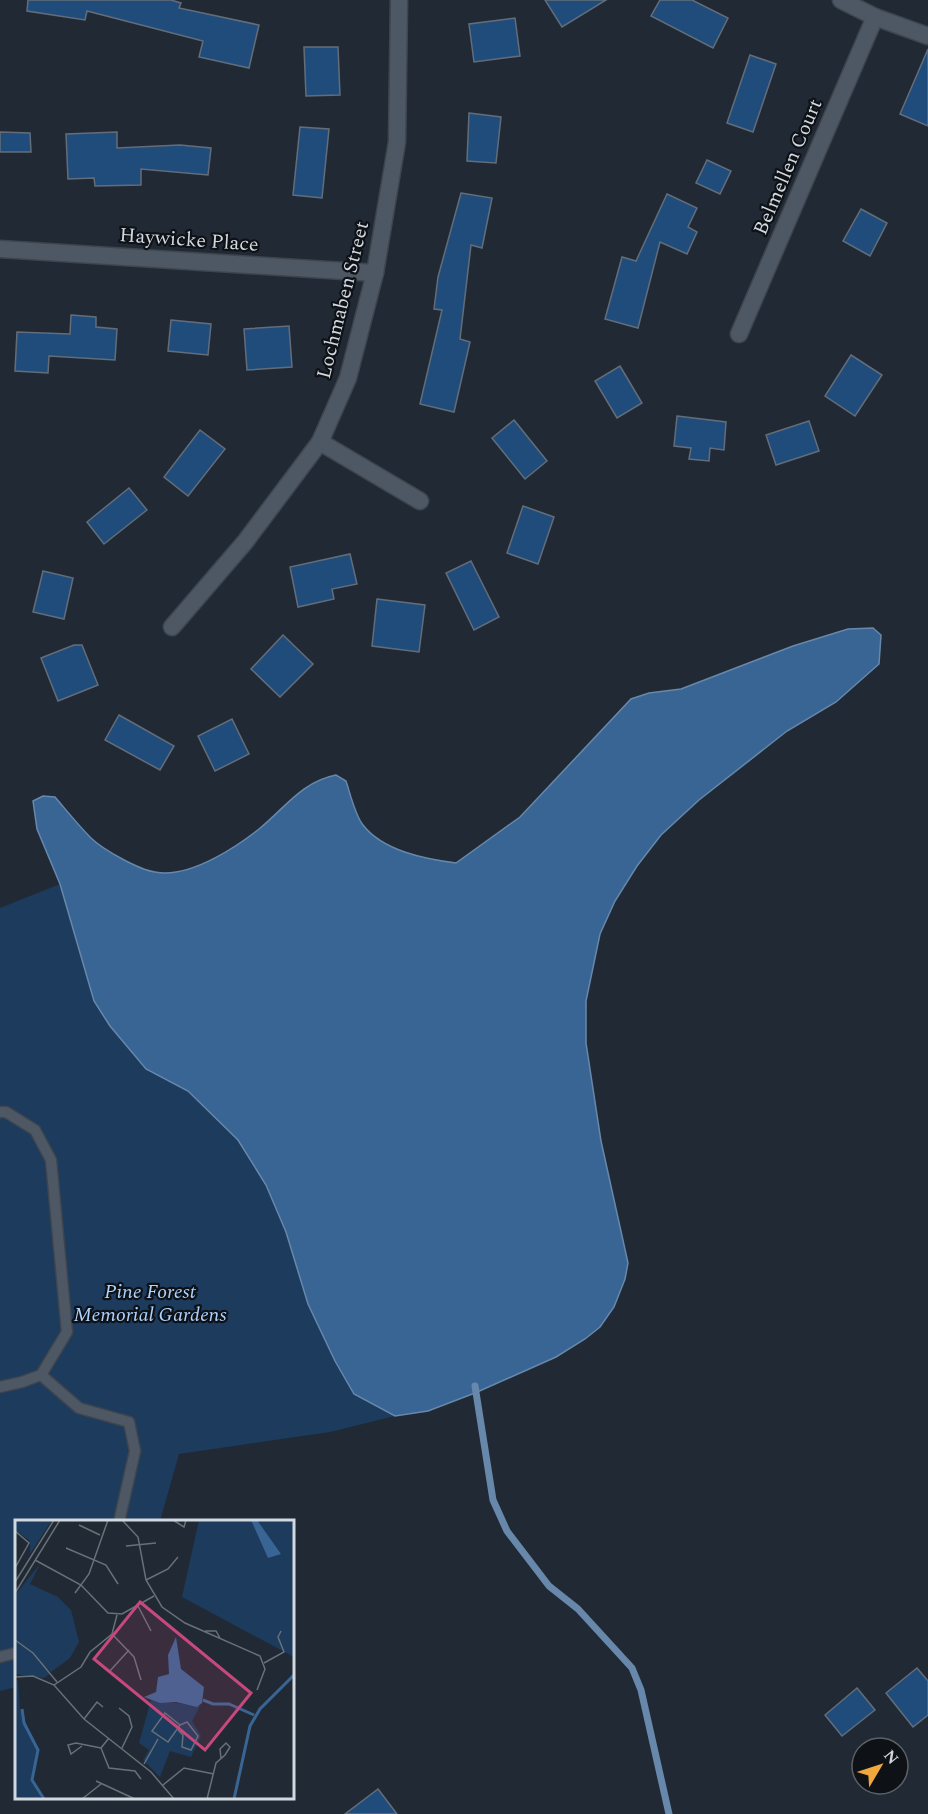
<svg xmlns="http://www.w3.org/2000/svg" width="928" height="1814" font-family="Spectral,serif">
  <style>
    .green { fill: #1c3b5d }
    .water { fill: #396595; stroke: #6788ab; stroke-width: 1.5 }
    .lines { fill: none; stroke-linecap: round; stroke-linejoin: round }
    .stream { stroke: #6788ab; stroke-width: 7 }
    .building { fill: #204c7b; stroke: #636d7a; stroke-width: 1.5 }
    .service-casing { stroke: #3e454f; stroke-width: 13 }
    .minor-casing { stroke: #3e454f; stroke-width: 19 }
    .service { stroke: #4e5864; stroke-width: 10 }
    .minor { stroke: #4e5864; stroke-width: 16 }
    .labels { text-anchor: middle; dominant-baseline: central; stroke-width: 4.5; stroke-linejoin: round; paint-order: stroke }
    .street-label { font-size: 20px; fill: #d2d8df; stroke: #0e1217 }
    .park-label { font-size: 20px; font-style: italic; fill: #add3ff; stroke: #0e1217 }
    .inset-river { fill: none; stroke: #396595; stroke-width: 3 }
    .inset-road { fill: none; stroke: #687078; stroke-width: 1.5 }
    .view { fill: #c6487c; fill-opacity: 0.15; stroke: #c6487c; stroke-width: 3 }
    .inset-edge { fill: none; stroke: #d2d8df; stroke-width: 3 }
  </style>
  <rect width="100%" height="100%" fill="#212a34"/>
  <polygon class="green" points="60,884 94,1001 110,1026 146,1069 188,1091 238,1140 266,1185 286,1232 308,1304 335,1361 354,1394 395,1416 330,1432 179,1454 160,1521 16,1522 16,1687 0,1691 0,908"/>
  <path class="water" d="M873,628l8,7 -2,29 -43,38 -49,29 -88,69 -38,35 -24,31 -22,35 -15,33 -14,67v42l15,98 27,122 -3,16 -11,28 -14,20 -15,12 -29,18 -81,36 -47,18 -33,5 -41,-22 -19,-33 -27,-57 -22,-72 -20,-47 -28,-45 -50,-49 -42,-22 -36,-43 -16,-25 -34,-117 -23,-55 -4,-28 10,-5 12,1c12,14 24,29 36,41 10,10 22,16 35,23 12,6 24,12 39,12 31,0 70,-25 94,-44 26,-21 42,-47 77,-54l10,6c4,12 9,34 17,44 20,26 62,34 93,38l64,-46 111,-118 18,-6 32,-4 112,-43 55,-17z"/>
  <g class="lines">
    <polyline class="stream" points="475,1386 493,1500 507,1531 549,1586 578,1609 632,1668 641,1690 669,1814"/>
  </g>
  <g class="building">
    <polygon points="28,0 171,0 181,3 179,8 259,25 249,68 199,57 203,41 87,11 85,20 27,11"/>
    <polygon points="545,0 606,0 562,27"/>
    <polygon points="660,0 692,0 728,18 713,48 651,16"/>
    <polygon points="515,18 520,56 474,62 469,24"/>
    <polygon points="304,47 338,47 340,95 306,96"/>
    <polygon points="928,49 928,126 900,114"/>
    <polygon points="750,55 776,64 753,132 727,123"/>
    <polygon points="469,113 501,117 496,163 467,161"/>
    <polygon points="300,127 329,129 322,198 293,195"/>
    <polygon points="0,132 30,133 31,152 0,152"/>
    <polygon points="117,132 117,148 180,145 211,148 208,175 141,169 141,185 95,186 94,178 68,179 66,134"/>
    <polygon points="707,160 731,171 720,194 696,183"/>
    <polygon points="461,193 492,198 482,248 471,245 460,339 470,342 454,412 420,404 442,310 434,309 438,277"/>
    <polygon points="667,194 697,208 688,227 697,232 687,254 660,242 638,328 605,319 622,257 636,261"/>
    <polygon points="861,209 887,223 870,256 843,241"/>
    <polygon points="71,315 96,317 96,327 117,329 115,360 49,356 48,373 15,371 17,332 70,334"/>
    <polygon points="171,320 211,324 208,355 168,351"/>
    <polygon points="289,326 292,367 247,370 244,329"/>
    <polygon points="851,355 882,375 855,416 825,396"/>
    <polygon points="620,366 642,403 617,418 595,381"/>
    <polygon points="677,416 726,422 724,450 710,448 709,461 689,459 691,448 674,446"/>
    <polygon points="514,420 547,461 525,479 492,438"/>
    <polygon points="809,421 819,451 776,465 766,435"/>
    <polygon points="200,430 225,449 188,496 164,477"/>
    <polygon points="129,488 147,510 104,544 87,522"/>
    <polygon points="523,506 554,517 538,564 507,553"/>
    <polygon points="350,554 357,584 332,589 334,599 298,607 290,567"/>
    <polygon points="471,561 499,617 474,630 446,573"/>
    <polygon points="43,571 73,578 64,619 33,612"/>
    <polygon points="377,599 425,605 419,652 372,646"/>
    <polygon points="283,635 313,664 280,697 251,669"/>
    <polygon points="74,645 82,645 98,685 58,701 41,658"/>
    <polygon points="119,715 174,746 160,770 105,740"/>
    <polygon points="232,719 249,754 215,771 198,736"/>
    <polygon points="917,1668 928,1681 928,1715 913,1727 886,1693"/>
    <polygon points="857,1688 875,1710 842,1736 825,1715"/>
    <polygon points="378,1789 397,1814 345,1814"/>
  </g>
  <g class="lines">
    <defs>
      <g id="service">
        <polyline points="0,1112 6,1112 35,1130 51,1160 67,1332 41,1375 22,1382 0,1387"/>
        <polyline points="41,1375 79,1408 129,1422 135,1451 119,1522"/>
        <polyline points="0,1657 16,1653"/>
      </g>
      <g id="minor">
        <polyline points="841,0 875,17 928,36"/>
        <polyline points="0,249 375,273"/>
        <polyline points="739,334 875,17"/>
        <polyline points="320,442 420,501"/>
        <polyline points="172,627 245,542 320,442 348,378 375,273 397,142 399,0"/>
      </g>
    </defs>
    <use href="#service" class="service-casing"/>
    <use href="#minor" class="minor-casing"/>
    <use href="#service" class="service"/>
    <use href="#minor" class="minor"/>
  </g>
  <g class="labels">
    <g class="street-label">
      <text transform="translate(788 167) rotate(-67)">Belmellen Court</text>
      <text transform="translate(189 240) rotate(4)">Haywicke Place</text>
      <text transform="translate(343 300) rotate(-76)">Lochmaben Street</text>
    </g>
    <g class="park-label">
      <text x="150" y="1292">Pine Forest<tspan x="150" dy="23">Memorial Gardens</tspan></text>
    </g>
  </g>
  <g transform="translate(15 1520)">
    <rect width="279" height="279" fill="#212a34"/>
    <path d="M0,0h37l-22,34v-13l-15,-11zM184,0h95v137l-112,-60zM25,44l-10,20 28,13 13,13 8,32 -9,16 -19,14 -36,-33v-44zM0,121l17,12 18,21 -6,4 -29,-4zM3,160l2,30 18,40 -6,28 10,17 -3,4h-24v-118zM136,180l49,6 -8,15 9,15 -10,21 -21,-6 -10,26 -17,-17 6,-10 -10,-7z" fill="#1c3b5d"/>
    <path d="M236,0h6l24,34 -13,4zM161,117l5,32 23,18 -2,16 -5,4 -21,-5 -16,1 -16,-6 12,-5 2,-15 11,-3 -1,-19z" fill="#396595"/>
    <path class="inset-river" d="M188,180l10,4h16l25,11M7,189l2,14 14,27 -6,30 12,19M219,279l16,-73 10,-17 34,-34"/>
    <path class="inset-road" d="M107,0l16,17 8,43 16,27 23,16 75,33 5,13 -8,21M158,0l11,7 2,-7M64,5l21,10M0,11l14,12 -14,25M111,26l30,-3M51,28l40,17 12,19M20,40l46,25 27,28 14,1 32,-18M131,60l22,-11 10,-12M0,62l39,-62M0,73l45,-73M60,73l14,-19 19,-54M123,86l13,25M190,111h11l4,7M97,114l22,23 7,23M0,120l18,13 24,29M249,143l20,-11 -6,-15 3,-6M94,152l20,-22M0,157l18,-1 21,9 30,34 67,53 23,27M39,165l27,-18 9,-15 22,-18 5,-19M104,188l10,8 3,11 -10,21M69,199l13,-17 6,5M163,210l5,5 -1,12 9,3 7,-14 -11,-14 -7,3 -12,17 -16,-11 13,-18 15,12M94,218l-8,10 8,20 26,3 6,8M67,226l-11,8 -3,-9 8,-2 25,5M129,244l14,-25M81,261l39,18M148,265l21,-17 30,6M67,279l19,-15M192,279l9,-36 9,-8 5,-8 -4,-4 -6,6 1,9"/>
    <path class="view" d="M125,82l111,91 -46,57 -111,-91z"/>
    <rect width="279" height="279" class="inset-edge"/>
  </g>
  <g transform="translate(880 1766) rotate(51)"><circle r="28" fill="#0e1217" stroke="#5c6167" stroke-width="1.5"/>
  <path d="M0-4.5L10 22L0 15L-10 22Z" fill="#efa73e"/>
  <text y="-9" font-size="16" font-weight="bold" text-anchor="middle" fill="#d2d8df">N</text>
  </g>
</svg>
